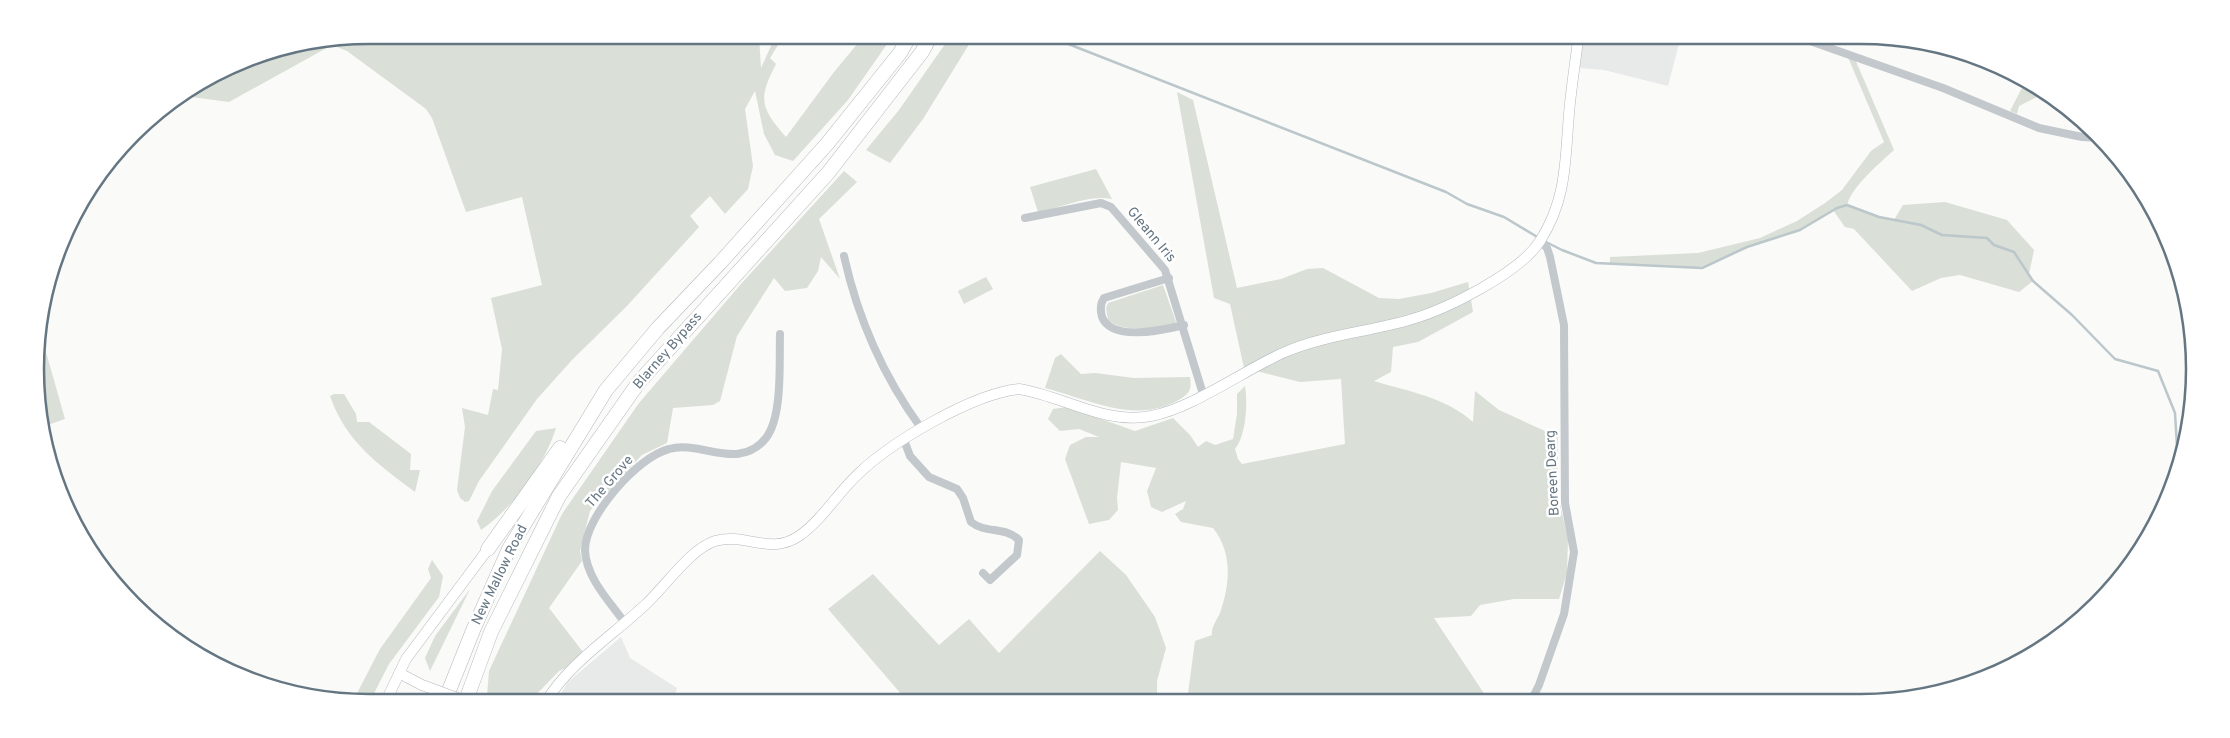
<svg xmlns="http://www.w3.org/2000/svg" width="2230" height="738" font-family="Overpass,sans-serif">
  <style>
    .built { fill: #e8e9e9 }
    .green { fill: #dadfd7 }
    .lines { fill: none; stroke-linecap: round; stroke-linejoin: round }
    .stream { stroke: #bbc7cb; stroke-width: 2.5 }
    .secondary-casing { stroke: #b3babf; stroke-width: 11 }
    .highway-casing { stroke: #b4b9bd; stroke-width: 15 }
    .street { stroke: #c3c8cc; stroke-width: 8 }
    .secondary { stroke: #fff; stroke-width: 10 }
    .highway { stroke: #fff; stroke-width: 14 }
    .secondary-bridge-casing { stroke: #b3babf; stroke-width: 11; stroke-linecap: butt }
    .secondary-bridge { stroke: #fff; stroke-width: 10 }
    .labels { text-anchor: middle; dominant-baseline: central; stroke-width: 5; stroke-linejoin: round; paint-order: stroke }
    .street-label { font-size: 14px; fill: #657683; stroke: #fff }
    .rim { fill: none; stroke: #657683; stroke-width: 2.5 }
  </style>
  <rect width="100%" height="100%" fill="#fafaf8"/>
  <g class="built">
    <polygon points="1583,40 1680,40 1668,86 1604,70 1578,68"/>
    <polygon points="621,637 630,658 677,688 673,702 555,703 568,682"/>
  </g>
  <g class="green">
    <path d="M369,35l390,2 2,31 14,-31h8l-13,21 6,6c-18,35 -16,43 10,73l48,-65 29,-35h29l-44,63 -55,61 -18,-6 -11,-21 -9,-43 -10,18 8,57 -5,23 -23,25 -15,-18 -20,20 9,11 -73,80 -54,53 -35,39 -58,82 -10,20 -4,1 -5,-4 -3,-8 8,-63 -3,-19 26,7 5,-26 5,1 4,-41 -11,-51 51,-13 -20,-88 -56,15 -34,-94 -6,-9 -79,-58 -15,-6 -103,57 -45,-6 57,-36 63,-19z"/>
    <polygon points="950,37 973,38 923,119 890,163 866,150 899,110"/>
    <path d="M1847,55l8,4 39,91c-14,13 -42,36 -47,55l32,12 15,3 9,-15 42,-3 62,18 27,30 -5,24 4,7 -14,11 -59,-17 -19,3 -29,13 -58,-62 -9,-2 -12,-17 -33,20 -53,17 -49,21 -88,-5v-6l88,-4 62,-15 37,-17 28,-18 17,-13 29,-39 13,-9z"/>
    <polygon points="2026,80 2047,92 2019,106 2017,114 2010,111"/>
    <path d="M1177,92l16,8 44,188 44,-9 26,-10 16,-1 56,30 20,1 32,-6 37,-11 5,30 -55,30 -25,5 -2,25 -17,9c36,11 71,16 99,41l2,-31 24,19 59,27v59l10,43 -1,34 -8,26h-45l-34,6 -9,11 -37,2 55,83h-302l8,-60 17,-6c-1,-8 5,-15 8,-22 10,-29 13,-60 -7,-85l-32,-6 -6,-8 8,-5 3,-8 -24,11 -11,-5 -4,-16 9,-23 -35,-6 -4,36 1,12 -9,10 -20,4 -24,-65 5,-14 16,-8h13l-20,-8 -19,2 -12,-12 5,-10 14,-2 68,24 38,-13 17,17 8,12 8,-6 9,4 18,-6 4,-25v-20l8,-8c3,18 1,49 -10,63l3,10 4,5 103,-20 -4,-65 -41,3 -56,-14 -14,-64 -16,-6z"/>
    <path d="M1096,169l16,30c-24,-5 -50,9 -74,13l-8,-25z"/>
    <polygon points="844,171 857,182 819,219 840,279 821,257 818,271 807,288 785,291 774,278 737,336 720,401 713,405 673,408 667,443 642,455 590,511 580,551 582,561 549,608 583,652 570,666 559,671 528,703 509,703 487,696 489,671 562,514 639,403 741,284"/>
    <polygon points="986,277 993,289 964,304 958,291"/>
    <path d="M1163,285l13,37 -3,3c-20,2 -48,9 -65,-5l-2,-12 2,-5z"/>
    <polygon points="38,324 65,419 42,427 36,391"/>
    <path d="M1061,354l20,20 14,-1 39,5 56,-1c2,14 -1,17 -13,24 -44,23 -89,-2 -132,-13l10,-30z"/>
    <path d="M334,394h10l12,20 1,8h12l42,32 -1,16h10l-5,22c-37,-28 -69,-50 -85,-96z"/>
    <path d="M556,428c-11,36 -44,81 -75,102l-4,-9 15,-30 44,-60z"/>
    <polygon points="1100,551 1126,575 1155,617 1166,648 1157,681 1157,702 908,702 828,609 873,574 939,645 969,619 999,653"/>
    <polygon points="432,560 443,576 439,597 389,664 369,703 353,701 380,649 431,578 428,569"/>
    <polygon points="470,589 430,671 425,658 435,636"/>
  </g>
  <g class="lines">
    <g class="stream">
      <polyline points="1053,38 1446,192 1467,204 1504,217 1539,238"/>
      <polyline points="1544,241 1562,250 1596,263 1702,268 1747,247 1800,230 1837,208 1847,205 1879,217 1921,225 1942,235 1987,238 1994,245 2014,252 2033,281 2072,315 2115,359 2158,371 2175,413 2177,447 2169,487"/>
    </g>
    <defs>
      <g id="secondary">
        <polyline points="399,673 422,685"/>
        <polyline points="385,703 406,659 488,549"/>
        <path d="M545,703c24,-40 67,-67 100,-98 20,-18 45,-56 70,-64 30,-9 55,15 84,-5 23,-16 38,-42 58,-61 34,-33 115,-81 162,-86 44,7 86,36 132,27 42,-8 93,-46 134,-64 40,-17 82,-20 124,-32 36,-10 111,-47 131,-79 27,-42 25,-81 29,-127 2,-25 6,-49 9,-74"/>
      </g>
      <g id="highway">
        <polyline points="488,549 560,448"/>
        <polyline points="444,703 474,628 509,549 606,390 658,328 720,263 827,144 900,53 909,37"/>
        <polyline points="465,703 491,632 559,496 639,382 828,173 922,52 930,37"/>
      </g>
    </defs>
    <use href="#secondary" class="secondary-casing"/>
    <use href="#highway" class="highway-casing"/>
    <g class="street">
      <polyline points="1810,41 1943,88 2039,128 2082,137 2101,138"/>
      <polyline points="1025,218 1101,203 1111,207 1165,270 1203,394"/>
      <path d="M844,256c14,63 39,120 77,172"/>
      <path d="M1169,278l-65,20c-4,6 -4,12 -2,19 10,25 62,13 82,8"/>
      <path d="M904,440l6,16 19,21 28,12 6,9 8,24c15,12 34,4 48,18l-2,15 -27,25 -7,-7"/>
      <path d="M625,623c-15,-21 -39,-45 -40,-73 0,-33 52,-93 84,-101 32,-9 70,23 97,-11 17,-22 13,-76 14,-104"/>
      <polyline points="1531,701 1539,685 1564,614 1574,552 1565,503 1564,325 1550,257 1547,248 1540,241"/>
    </g>
    <use href="#secondary" class="secondary"/>
    <use href="#highway" class="highway"/>
    <defs>
      <polyline id="secondary-bridge" points="422,685 471,703"/>
    </defs>
    <use href="#secondary-bridge" class="secondary-bridge-casing"/>
    <use href="#secondary-bridge" class="secondary-bridge"/>
  </g>
  <g class="labels">
    <g class="street-label">
      <text transform="translate(1151 235) rotate(50)">Gleann Iris</text>
      <text transform="translate(668 351) rotate(-49)">Blarney Bypass</text>
      <text transform="translate(1553 473) rotate(-93)">Boreen Dearg</text>
      <text transform="translate(610 482) rotate(-49)">The Grove</text>
      <text transform="translate(500 575) rotate(-64)">New Mallow Road</text>
    </g>
  </g>
  <path d="M0 0H2230V738H0ZM369 44H1861A325 325 0 0 1 2186 369V369A325 325 0 0 1 1861 694H369A325 325 0 0 1 44 369V369A325 325 0 0 1 369 44Z" fill="#fff" fill-rule="evenodd"/>
  <path class="rim" d="M369 44H1861A325 325 0 0 1 2186 369V369A325 325 0 0 1 1861 694H369A325 325 0 0 1 44 369V369A325 325 0 0 1 369 44Z"/>
</svg>
